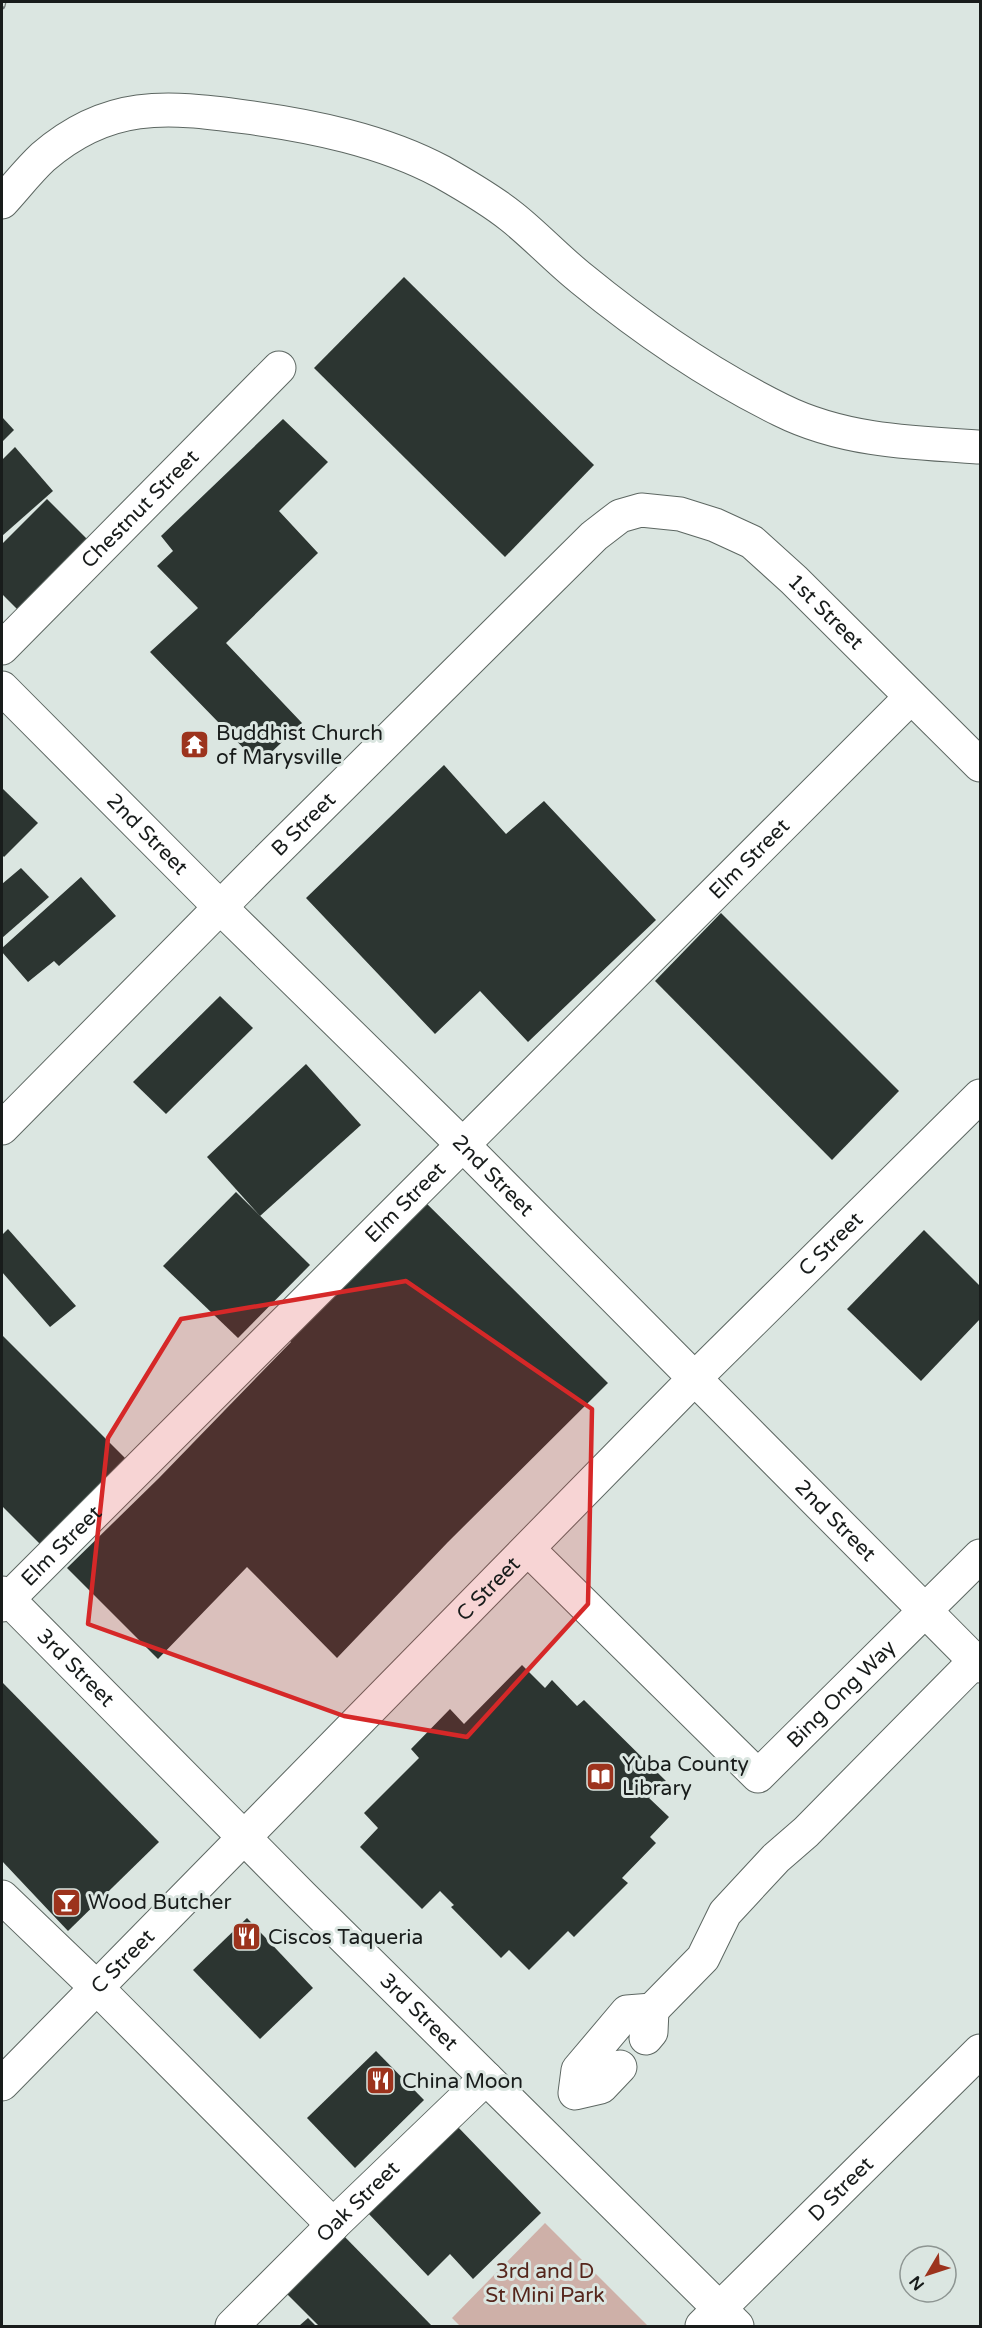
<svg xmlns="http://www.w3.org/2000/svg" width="982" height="2328" font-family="'Varela Round',sans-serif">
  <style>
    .green { fill: #ceb0a8 }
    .building { fill: #2c3531 }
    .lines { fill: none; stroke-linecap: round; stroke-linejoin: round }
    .minor-casing { stroke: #5d6762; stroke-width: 35 }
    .minor { stroke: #fff; stroke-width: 33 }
    .rail-casing { stroke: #737a77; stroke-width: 7 }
    .rail { stroke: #dbe6e1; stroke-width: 4.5; stroke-dasharray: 14; stroke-linecap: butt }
    .marked { fill: #d62828; fill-opacity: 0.2; stroke: #d62828; stroke-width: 4.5; stroke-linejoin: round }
    .labels { text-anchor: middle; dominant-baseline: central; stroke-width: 6; stroke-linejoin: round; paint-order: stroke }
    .street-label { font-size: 21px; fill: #181c1b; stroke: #dbe6e1 }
    .poi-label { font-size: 21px; fill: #181c1b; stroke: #dbe6e1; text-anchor: start }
    .park-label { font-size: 21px; fill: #55261c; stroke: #dbe6e1 }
  </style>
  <rect width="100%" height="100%" fill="#dbe6e1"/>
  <polygon class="green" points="545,2223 648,2326 460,2326 452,2318"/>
  <g class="building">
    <polygon points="404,277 594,465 505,557 314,368"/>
    <polygon points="2,417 14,430 2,442"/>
    <polygon points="283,419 328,462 279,511 318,553 226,643 302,723 259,764 150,652 198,608 157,566 173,551 161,536"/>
    <polygon points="15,447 53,491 2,536 2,460"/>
    <polygon points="47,499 89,541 19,611 2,594 2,544"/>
    <polygon points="444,765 506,834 544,801 656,920 528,1042 480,991 435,1034 306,898"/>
    <polygon points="2,788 38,823 4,857 2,855"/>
    <polygon points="21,868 49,897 2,938 2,884"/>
    <polygon points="81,877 116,916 59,966 54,961 28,982 2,952 2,948"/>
    <polygon points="721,913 899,1091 832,1160 655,981"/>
    <polygon points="220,996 253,1028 166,1114 133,1082"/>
    <polygon points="306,1064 361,1125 260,1216 207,1157"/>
    <polygon points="236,1192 310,1265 238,1338 163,1266"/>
    <polygon points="417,1194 608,1383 448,1542 337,1658 247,1567 158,1659 67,1568 159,1478 291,1342 281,1331"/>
    <polygon points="8,1229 76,1306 50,1327 2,1272 2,1235"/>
    <polygon points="924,1230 980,1286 980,1319 921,1381 847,1309"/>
    <polygon points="2,1335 127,1460 42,1546 2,1506"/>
    <polygon points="522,1665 545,1688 552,1680 577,1706 584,1700 666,1781 649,1798 669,1817 650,1837 656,1843 622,1878 628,1883 574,1937 568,1931 529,1970 509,1950 501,1958 451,1907 454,1905 440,1891 422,1909 360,1847 378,1828 364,1813 419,1758 411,1749 450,1709 464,1724"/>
    <polygon points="2,1682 159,1842 68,1931 2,1861"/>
    <polygon points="247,1918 313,1988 260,2039 193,1970"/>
    <polygon points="376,2051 424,2100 355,2168 307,2118"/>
    <polygon points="457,2126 541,2213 473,2279 450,2254 428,2276 368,2213"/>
    <polygon points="342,2234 432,2326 319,2326 284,2291"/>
    <polygon points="308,2318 316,2326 299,2326"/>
  </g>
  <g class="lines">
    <defs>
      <g id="minor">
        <path d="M2,202c13,-14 26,-31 41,-45 65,-56 122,-51 203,-40 66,9 136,23 196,55 23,13 49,28 70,45 24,19 46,43 70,62 61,50 128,96 199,131 62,31 132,33 199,37"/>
        <path id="s1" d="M2,648l277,-280"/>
        <path id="s2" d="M2,688l218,219 243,238 517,521"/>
        <path id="s3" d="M2,1128l252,-255 340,-337 26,-20 21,-6 39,4 35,11 37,17 42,38 186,185"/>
        <path id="s4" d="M528,1549l230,227 222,-220"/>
        <path id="s5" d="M2,1593l300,303 435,430"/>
        <path id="s6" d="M2,1605l909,-908"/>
        <polyline points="2,1897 97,1988 333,2225"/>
        <polyline points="652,2010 703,1958 725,1913 776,1858 806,1832 975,1661"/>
        <polyline points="620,2067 601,2087 575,2093 578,2070 627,2012 652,2010 651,2032 646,2038"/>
        <path id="s7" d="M2,2084l692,-705 286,-283"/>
        <path id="s8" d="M232,2326l101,-101 153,-147"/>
        <path id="s9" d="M702,2326l278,-275"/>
      </g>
    </defs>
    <use href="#minor" class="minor-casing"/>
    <use href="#minor" class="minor"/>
    <defs>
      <polyline id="rail" points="2,6 3,2"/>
    </defs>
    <use href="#rail" class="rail-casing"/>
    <use href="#rail" class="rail"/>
  </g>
  <path class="marked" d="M406,1281l186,128 -4,195 -121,133 -123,-21 -256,-92 20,-186 73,-119z"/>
  <defs>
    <symbol id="temple-square" viewBox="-11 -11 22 22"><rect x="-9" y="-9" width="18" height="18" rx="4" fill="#9c331d" stroke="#dbe6e1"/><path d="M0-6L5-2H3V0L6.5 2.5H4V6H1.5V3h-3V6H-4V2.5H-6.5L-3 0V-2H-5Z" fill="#fff"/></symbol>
    <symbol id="library-square" viewBox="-11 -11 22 22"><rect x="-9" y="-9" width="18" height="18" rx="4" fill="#9c331d" stroke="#dbe6e1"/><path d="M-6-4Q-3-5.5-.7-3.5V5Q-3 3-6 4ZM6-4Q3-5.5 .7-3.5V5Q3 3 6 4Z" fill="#fff"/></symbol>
    <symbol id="bar-square" viewBox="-11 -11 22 22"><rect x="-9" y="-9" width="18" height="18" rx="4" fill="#9c331d" stroke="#dbe6e1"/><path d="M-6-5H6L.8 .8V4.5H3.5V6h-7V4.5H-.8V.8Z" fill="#fff"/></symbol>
    <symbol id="restaurant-square" viewBox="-11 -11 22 22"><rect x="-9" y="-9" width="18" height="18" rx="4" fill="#9c331d" stroke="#dbe6e1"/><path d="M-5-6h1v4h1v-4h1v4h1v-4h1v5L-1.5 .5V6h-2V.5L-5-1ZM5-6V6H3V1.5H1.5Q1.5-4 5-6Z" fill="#fff"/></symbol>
  </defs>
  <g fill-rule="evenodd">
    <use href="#temple-square" x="178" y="728" width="33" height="33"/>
    <use href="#library-square" x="584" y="1760" width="33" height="33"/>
    <use href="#bar-square" x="50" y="1886" width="33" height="33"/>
    <use href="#restaurant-square" x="230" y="1920" width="33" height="33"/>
    <use href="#restaurant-square" x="364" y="2064" width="33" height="33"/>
  </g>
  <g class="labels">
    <g class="street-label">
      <text stroke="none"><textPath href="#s1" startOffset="196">Chestnut Street</textPath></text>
      <text stroke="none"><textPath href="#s3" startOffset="1110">1st Street</textPath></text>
      <text stroke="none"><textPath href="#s3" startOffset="428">B Street</textPath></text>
      <text stroke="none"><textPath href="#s2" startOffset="206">2nd Street</textPath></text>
      <text stroke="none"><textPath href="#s6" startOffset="1056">Elm Street</textPath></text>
      <text stroke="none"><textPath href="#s2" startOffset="692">2nd Street</textPath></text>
      <text stroke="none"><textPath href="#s6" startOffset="570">Elm Street</textPath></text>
      <text stroke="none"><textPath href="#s7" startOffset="1180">C Street</textPath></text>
      <text stroke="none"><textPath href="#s2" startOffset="1178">2nd Street</textPath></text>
      <text stroke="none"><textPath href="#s6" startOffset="84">Elm Street</textPath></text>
      <text stroke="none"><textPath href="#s7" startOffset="694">C Street</textPath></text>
      <text stroke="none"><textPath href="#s5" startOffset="105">3rd Street</textPath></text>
      <text stroke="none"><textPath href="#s4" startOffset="440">Bing Ong Way</textPath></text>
      <text stroke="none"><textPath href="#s7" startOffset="172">C Street</textPath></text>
      <text stroke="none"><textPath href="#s5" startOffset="591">3rd Street</textPath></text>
      <text stroke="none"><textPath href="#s9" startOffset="195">D Street</textPath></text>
      <text stroke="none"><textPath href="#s8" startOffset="177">Oak Street</textPath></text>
    </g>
    <g class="poi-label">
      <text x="216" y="733">Buddhist Church<tspan x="216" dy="24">of Marysville</tspan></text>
      <text x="622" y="1764">Yuba County<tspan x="622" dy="24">Library</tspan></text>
      <text x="88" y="1902">Wood Butcher</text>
      <text x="268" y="1937">Ciscos Taqueria</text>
      <text x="402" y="2081">China Moon</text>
    </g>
    <g class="park-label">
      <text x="545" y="2271">3rd and D<tspan x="545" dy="24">St Mini Park</tspan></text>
    </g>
  </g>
  <rect width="982" height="2328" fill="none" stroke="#181c1b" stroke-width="6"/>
  <g transform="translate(928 2274) rotate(231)"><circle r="28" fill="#dbe6e1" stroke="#8d9592" stroke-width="1.5"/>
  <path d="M0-4.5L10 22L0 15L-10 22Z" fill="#9c331d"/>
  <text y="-9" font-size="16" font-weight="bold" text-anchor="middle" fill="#181c1b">N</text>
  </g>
</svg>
